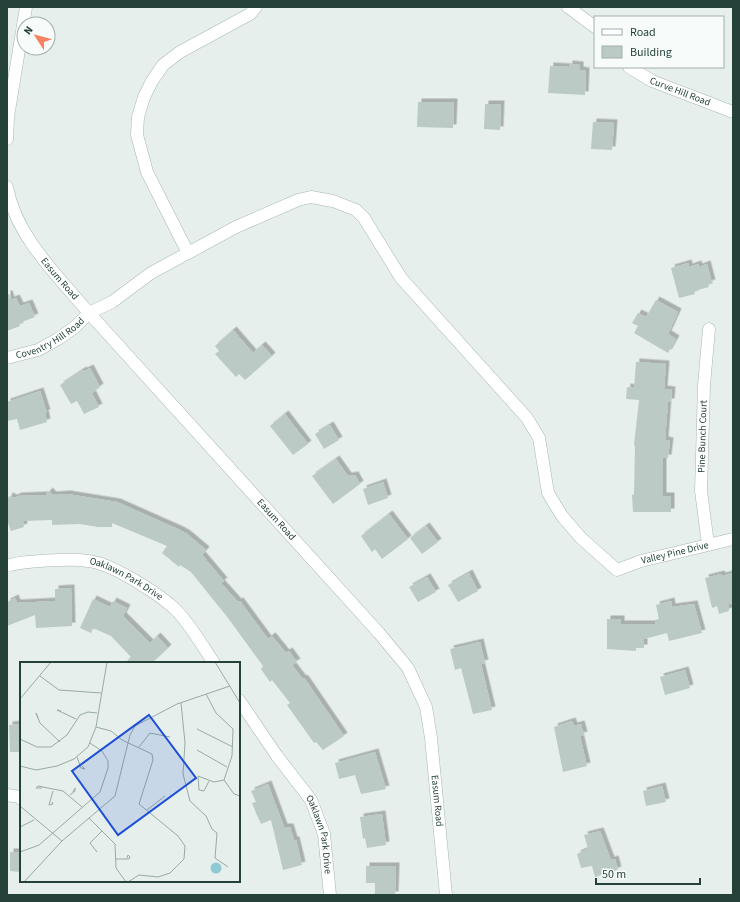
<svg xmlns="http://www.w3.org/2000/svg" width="740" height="902" font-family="'Source Sans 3',sans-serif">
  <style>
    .building { fill: #bbcac4; filter: url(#shadow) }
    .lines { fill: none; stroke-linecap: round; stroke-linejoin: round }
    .street-casing { stroke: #a8b8b2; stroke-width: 13 }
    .street { stroke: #fff; stroke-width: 12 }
    .labels { text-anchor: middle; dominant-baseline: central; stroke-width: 4; stroke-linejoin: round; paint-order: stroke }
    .street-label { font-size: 10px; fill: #24423a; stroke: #f7fbf9 }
    .inset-road { fill: none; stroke: #98aaa4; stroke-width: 1 }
    .view { fill: #1d4ed8; fill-opacity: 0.15; stroke: #1d4ed8; stroke-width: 2 }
    .inset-edge { fill: none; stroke: #24423a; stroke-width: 2 }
  </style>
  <defs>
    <filter id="shadow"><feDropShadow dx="3.5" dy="-3.5" stdDeviation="0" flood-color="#0004"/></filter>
  </defs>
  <rect width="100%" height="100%" fill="#e6efeb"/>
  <g class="building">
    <polygon points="569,64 580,65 580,70 586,71 585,95 548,93 550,66 569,67"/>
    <polygon points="418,102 454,102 453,128 417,127"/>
    <polygon points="485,104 501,104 500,130 484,129"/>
    <polygon points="593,122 614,123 612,150 591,149"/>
    <polygon points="688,263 689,267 698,264 699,267 707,264 712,283 708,284 709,287 694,291 695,294 679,298 671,268"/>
    <polygon points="7,294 9,294 11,300 16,298 20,306 29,303 35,317 19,323 20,326 7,331"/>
    <polygon points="656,300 678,312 668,334 676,339 668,353 634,333 638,326 632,323 638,313 646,317"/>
    <polygon points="233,330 253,353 262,345 272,356 245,380 239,374 236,377 215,354 219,351 215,346"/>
    <polygon points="636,362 666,364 664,389 672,390 671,402 668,402 665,440 670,441 668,458 663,458 663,496 671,496 671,512 633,512 632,495 634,494 635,447 634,445 639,400 626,399 627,387 634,388"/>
    <polygon points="90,368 100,387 92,393 99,407 84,414 77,401 71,404 60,385 83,370 84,371"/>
    <polygon points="40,391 47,413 45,413 47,422 20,430 17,419 7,421 7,402"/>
    <polygon points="285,414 308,444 293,455 270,426"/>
    <polygon points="330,425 339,440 324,449 315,434"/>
    <polygon points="336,459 348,476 355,475 360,484 333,504 312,476"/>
    <polygon points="383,482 388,498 368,505 363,489"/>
    <polygon points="49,491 53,495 67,494 117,502 180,530 187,534 206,550 202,555 224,581 221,583 238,602 240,601 268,639 272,636 286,653 289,651 297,662 292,665 302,678 305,679 344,736 323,750 316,742 314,743 287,705 290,703 272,680 270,682 261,669 263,666 228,618 191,572 180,565 179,567 162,553 167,546 112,523 112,527 98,527 80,524 52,525 52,520 23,521 24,527 11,531 7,520 7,502 9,496 14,498 18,496 46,495"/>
    <polygon points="389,514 408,539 382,559 375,549 372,552 361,536"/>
    <polygon points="426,526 438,542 422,554 410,538"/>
    <polygon points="469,573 478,591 458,602 448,585"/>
    <polygon points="733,573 733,603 728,604 729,611 719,614 717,606 712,608 705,578 721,574 722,576"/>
    <polygon points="427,577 436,592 418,602 409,587"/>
    <polygon points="71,588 72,626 36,628 35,615 7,626 7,602 15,598 17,603 55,601 55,589"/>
    <polygon points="93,599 110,607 113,601 127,608 123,616 150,643 157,636 168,648 152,663 125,663 131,657 111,636 93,628 91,633 80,628"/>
    <polygon points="671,601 672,607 694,604 702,633 669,641 667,633 644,639 644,648 636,648 636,651 607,649 607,619 621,619 621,624 656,624 655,620 659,619 656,605"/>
    <polygon points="480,642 485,663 481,664 492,710 473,714 461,668 455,670 450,649"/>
    <polygon points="685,670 690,688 665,695 660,677"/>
    <polygon points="572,721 574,726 581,724 584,735 580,736 587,766 563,772 554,727"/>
    <polygon points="21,724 21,752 10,752 9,725"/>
    <polygon points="375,752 386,789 361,794 355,775 339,779 335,763"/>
    <polygon points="268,784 284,827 290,827 294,840 296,840 302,865 283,870 271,820 261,824 256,813 252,803 256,802 251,791"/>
    <polygon points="662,786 666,802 646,806 643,791"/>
    <polygon points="382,814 386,845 367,848 365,838 363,839 360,817"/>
    <polygon points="600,831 611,860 615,859 618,870 595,877 592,866 581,868 577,854 588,849 584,835"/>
    <polygon points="10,852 21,852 21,872 10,871"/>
    <polygon points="366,866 396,866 395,895 375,895 375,883 366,883"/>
  </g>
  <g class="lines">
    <defs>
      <g id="street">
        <polyline points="568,7 595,27"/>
        <path id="s1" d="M629,67l23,14 81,31"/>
        <polyline points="7,139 8,117 26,7"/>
        <path id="s2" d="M7,187c9,50 51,89 82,126l290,320 29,35 18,39 5,31 15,157"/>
        <polyline points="188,253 147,172 137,135 138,117 144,97 152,81 163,65 180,52 250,14 256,7"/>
        <path id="s3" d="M7,358l31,-8 20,-11 17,-12 14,-14 23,-11 39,-29 85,-46 62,-27 13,-3 22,4 23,9 8,8 37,60 126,140 12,20 9,55 14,23 19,22 36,32 24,-9 92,-22"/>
        <path id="s4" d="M708,544l-7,-53 3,-106 5,-56"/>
        <path id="s5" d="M7,566c11,-4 21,-4 33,-5 19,-1 39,-3 58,2 21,6 63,32 78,47 14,14 27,37 38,53"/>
        <path id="s6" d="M239,700l38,56 34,44 13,34 6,61"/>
        <polyline points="7,795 20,797 21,799"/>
      </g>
    </defs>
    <use href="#street" class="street-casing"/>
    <use href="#street" class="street"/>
  </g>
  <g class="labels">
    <g class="street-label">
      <text stroke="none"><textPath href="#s1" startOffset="57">Curve Hill Road</textPath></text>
      <text stroke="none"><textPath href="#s2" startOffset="107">Easum Road</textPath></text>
      <text stroke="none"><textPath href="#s3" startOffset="48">Coventry Hill Road</textPath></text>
      <text stroke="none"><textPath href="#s4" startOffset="108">Pine Bunch Court</textPath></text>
      <text stroke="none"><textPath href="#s2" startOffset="431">Easum Road</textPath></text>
      <text stroke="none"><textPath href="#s3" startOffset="908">Valley Pine Drive</textPath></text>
      <text stroke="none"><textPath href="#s5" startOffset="124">Oaklawn Park Drive</textPath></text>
      <text stroke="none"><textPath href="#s2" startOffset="767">Easum Road</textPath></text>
      <text stroke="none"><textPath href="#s6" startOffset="159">Oaklawn Park Drive</textPath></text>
    </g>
  </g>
  <g transform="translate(20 662)">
    <rect width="220" height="220" fill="#e6efeb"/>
    <path d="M190.5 206a5.5 5.5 0 1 1 11 0a5.5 5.5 0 1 1-11 0Z" fill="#8ec9d4"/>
    <path class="inset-road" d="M195,0l25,41M20,14l19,14 42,3M186,32l10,19 17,16 -1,27 -8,24 10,14 6,2M0,37l31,-37M161,41l4,40 -2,31 7,27 16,15 6,13 5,4 -2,25 13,9M41,49l-4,-1 19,9M18,56l-2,-5 4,10 20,19M76,65l15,4 11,9 30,14 1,6 -14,44 39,32 7,10 -1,13 -14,14 -12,4 -19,-2 -11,7M177,67l36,18M0,77l17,8h14l16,-12 13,-20 8,-3 9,1M119,85l11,-14 20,4M177,88l30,17M57,95l4,11 4,1 -3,-3M0,104l16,4 21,-4 17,-7 14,-12 8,-20 11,-65M189,119l-5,10 -5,-1 -1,-14 16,6 10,-2M22,126h-6l2,-2 25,5 19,16M50,133l5,-4v-3l-2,4M32,140l1,2 -4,1 4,-14M0,144l42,35M127,148l18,-14M69,156l26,26 1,24 10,14M0,165l14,-7M0,190l19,-7 61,-53 8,-24v-7l-6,-10 -12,-8M77,190l-7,-9 12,-12M96,197h13l1,-2 -2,-2 -1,3M4,220l38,-41 53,-45 15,-61 5,-9 42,-22 53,-18"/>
    <path class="view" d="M129,53l47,63 -78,57 -46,-64z"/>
    <rect width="220" height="220" class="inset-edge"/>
  </g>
  <rect width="740" height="902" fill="none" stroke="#24423a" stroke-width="16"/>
  <rect x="594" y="16" width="130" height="52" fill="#f7fbf9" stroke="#a3b1ad"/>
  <rect x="602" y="29" width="20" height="6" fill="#ffffff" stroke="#a3b1ad"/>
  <text x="630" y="36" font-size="12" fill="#24423a">Road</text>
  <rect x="602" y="46" width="20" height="12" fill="#bbcac4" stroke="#a3b1ad"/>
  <text x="630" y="56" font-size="12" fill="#24423a">Building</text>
  <g transform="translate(36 36) rotate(306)"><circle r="19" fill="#f7fbf9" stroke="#a3b1ad"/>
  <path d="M0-3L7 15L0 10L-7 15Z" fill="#f4845f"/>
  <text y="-6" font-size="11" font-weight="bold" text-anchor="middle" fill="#24423a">N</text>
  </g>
  <path d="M596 878v6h104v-6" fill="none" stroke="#24423a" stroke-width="2"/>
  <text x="602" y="878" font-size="12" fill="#24423a" stroke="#f7fbf9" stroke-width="3" paint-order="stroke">50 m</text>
</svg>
